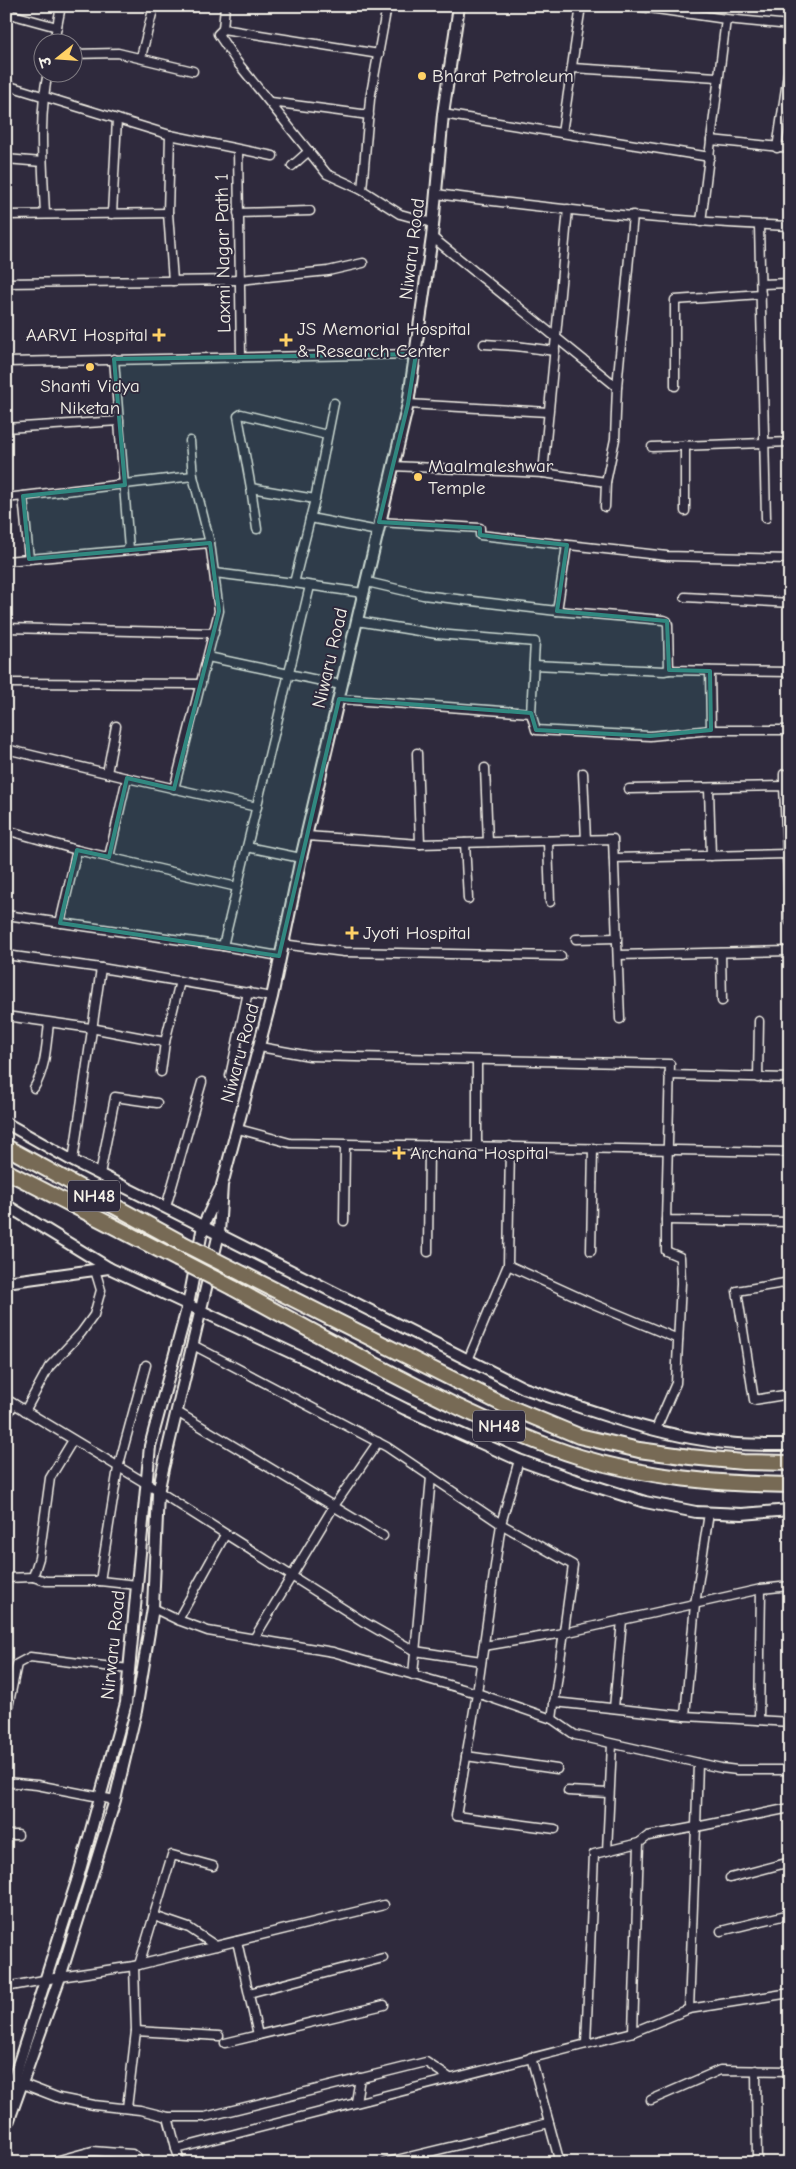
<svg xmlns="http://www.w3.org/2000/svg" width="796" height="2169" font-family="'Comic Neue','Playpen Sans Deva',sans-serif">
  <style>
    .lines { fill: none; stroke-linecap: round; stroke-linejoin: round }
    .minor-casing { stroke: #f4f1e8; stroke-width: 11 }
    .tertiary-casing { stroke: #f4f1e8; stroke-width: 14 }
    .trunk-casing { stroke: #f4f1e8; stroke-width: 18 }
    .minor { stroke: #2f2a3d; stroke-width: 8 }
    .tertiary { stroke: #2f2a3d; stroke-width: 10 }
    .trunk { stroke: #776a54; stroke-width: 14 }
    .trunk-bridge-casing { stroke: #f4f1e8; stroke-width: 18; stroke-linecap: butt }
    .trunk-bridge { stroke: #776a54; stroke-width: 14 }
    .marked { fill: #318880; fill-opacity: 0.2; stroke: #318880; stroke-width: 4; stroke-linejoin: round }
    .poi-dot { fill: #ffd166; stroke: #2f2a3d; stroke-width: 2 }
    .labels { text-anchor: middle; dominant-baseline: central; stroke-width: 4; stroke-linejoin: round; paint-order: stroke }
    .shield { fill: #2f2a3d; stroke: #b9b5b5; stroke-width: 1 }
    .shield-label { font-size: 18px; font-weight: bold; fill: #f4f1e8 }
    .poi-label { font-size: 19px; fill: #f4f1e8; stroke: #2f2a3d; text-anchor: start }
    .street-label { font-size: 19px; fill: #f4f1e8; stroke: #2f2a3d }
  </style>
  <rect width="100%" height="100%" fill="#2f2a3d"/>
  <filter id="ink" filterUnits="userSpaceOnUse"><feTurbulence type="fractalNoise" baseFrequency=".02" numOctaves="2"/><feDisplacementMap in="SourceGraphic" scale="10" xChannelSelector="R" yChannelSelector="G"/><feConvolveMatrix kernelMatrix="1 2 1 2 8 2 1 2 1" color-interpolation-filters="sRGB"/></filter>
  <g filter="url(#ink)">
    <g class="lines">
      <defs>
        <g id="minor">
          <polyline points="185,6 194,7"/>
          <polyline points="225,6 223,29 218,34 237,62 327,174 362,190"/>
          <polyline points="387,6 370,99 362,190 400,214 433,223"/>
          <polyline points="635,6 726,19 790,25"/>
          <polyline points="6,13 57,27"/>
          <polyline points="223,29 379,54"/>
          <polyline points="54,42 61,6"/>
          <polyline points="72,54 118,53 193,71"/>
          <polyline points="141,57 154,6"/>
          <polyline points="572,68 717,77"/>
          <polyline points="6,85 170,135 273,156"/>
          <polyline points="271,102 369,115"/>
          <polyline points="443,114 710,157"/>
          <polyline points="562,133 581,6"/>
          <polyline points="170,135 168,213 173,281"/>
          <polyline points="711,140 790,148"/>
          <polyline points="777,148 790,61"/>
          <polyline points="238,150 241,357"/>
          <polyline points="6,159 42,162"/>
          <polyline points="292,166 309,151"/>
          <path d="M436,194c118,15 235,28 354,32"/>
          <polyline points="568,209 543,473 606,482 615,439 617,387 633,215"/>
          <polyline points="238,213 310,211"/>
          <path d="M45,214c-2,-47 -7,-95 3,-142"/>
          <polyline points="112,214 117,119"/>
          <polyline points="6,215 168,213"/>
          <polyline points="701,222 726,19"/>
          <polyline points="759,225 766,518"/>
          <polyline points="432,237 617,387"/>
          <polyline points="6,283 239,280 328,271 363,263"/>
          <polyline points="761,284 790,283"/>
          <polyline points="484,344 516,346 555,351"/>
          <polyline points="114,359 129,549"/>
          <polyline points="6,362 416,354"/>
          <polyline points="675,386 675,300 761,294"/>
          <polyline points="334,403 315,499 294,583 363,593"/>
          <polyline points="408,404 548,412"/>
          <polyline points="6,428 119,421"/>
          <polyline points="652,447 790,442"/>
          <polyline points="393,466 543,473"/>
          <polyline points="251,488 257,529"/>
          <polyline points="23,496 29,559"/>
          <polyline points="6,498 193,476"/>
          <polyline points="315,499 251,488 238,416 241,414 327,435"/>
          <polyline points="605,507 606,482"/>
          <polyline points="685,511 685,445"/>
          <polyline points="310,518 378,531"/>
          <polyline points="379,522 480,528 480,535 667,556 790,559"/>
          <polyline points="6,561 210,543"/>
          <polyline points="215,573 294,583"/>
          <polyline points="367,582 423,595 557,611 663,620 667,621 668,625 669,670 790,672"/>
          <polyline points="685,597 790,603"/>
          <polyline points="557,611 567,545"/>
          <polyline points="6,628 214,633"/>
          <polyline points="208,657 341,685"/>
          <polyline points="534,665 664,671 669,670"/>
          <polyline points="710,671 711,730"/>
          <polyline points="6,683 201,684"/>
          <polyline points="339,699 531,713 535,642 437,634 357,621"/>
          <polyline points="531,713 536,730 650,736 711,730 790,730"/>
          <polyline points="6,749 127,778 109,857"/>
          <polyline points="417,753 420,844"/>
          <polyline points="485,768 488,842"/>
          <polyline points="107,773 116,726"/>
          <polyline points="583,773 586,840"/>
          <polyline points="127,778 257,807"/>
          <polyline points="784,786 784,774"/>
          <polyline points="174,789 219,611 210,543 193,476 190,441"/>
          <polyline points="629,789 784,786 790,922"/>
          <polyline points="709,789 711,856"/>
          <polyline points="6,830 77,850 237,887"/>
          <polyline points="307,836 420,844 613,839 620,1019"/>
          <polyline points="548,841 550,902"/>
          <polyline points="465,843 468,899"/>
          <polyline points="247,847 301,858"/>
          <polyline points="614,858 787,854"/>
          <polyline points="6,915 223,946"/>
          <polyline points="60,923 77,850"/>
          <polyline points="576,939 617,938"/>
          <polyline points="282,944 344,952 561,956"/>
          <polyline points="721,953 722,1001"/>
          <polyline points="6,955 101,968 272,997"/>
          <polyline points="618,955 790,951"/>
          <polyline points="279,956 223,946 310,586"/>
          <polyline points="6,1016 91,1028 165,1042"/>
          <polyline points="260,1047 310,1056 670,1064 666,1220 790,1222"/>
          <polyline points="161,1072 165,1042 180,981"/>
          <polyline points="669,1075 790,1078"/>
          <polyline points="230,1076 248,992"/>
          <polyline points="758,1078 759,1021"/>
          <path d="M34,1088c12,-20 12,-42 15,-65"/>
          <polyline points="238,1129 290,1143 790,1152"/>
          <polyline points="477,1145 477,1060"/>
          <polyline points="510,1146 508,1265 589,1302 678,1339"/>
          <polyline points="73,1161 101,968"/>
          <polyline points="100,1174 115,1097 157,1103"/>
          <polyline points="166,1207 202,1082"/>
          <polyline points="344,1221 345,1145"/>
          <polyline points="591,1251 593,1148"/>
          <polyline points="428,1252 429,1145"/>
          <polyline points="790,1282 737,1291 754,1400 790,1394"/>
          <polyline points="193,1345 387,1447 501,1524 573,1565 552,1719"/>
          <polyline points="468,1360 508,1265"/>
          <polyline points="6,1399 147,1484 364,1622 415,1651 481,1661"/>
          <polyline points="25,1411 49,1367 81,1333 94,1315 101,1290 95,1270"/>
          <polyline points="177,1412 383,1536"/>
          <polyline points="6,1417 14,1404"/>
          <polyline points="656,1429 676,1383 681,1283 680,1257 666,1251 666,1220"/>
          <polyline points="73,1440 50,1478 39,1558 33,1577 46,1581 100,1581 137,1585"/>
          <polyline points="519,1460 501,1524 477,1693 552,1719 575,1735 721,1768 737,1770 790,1770"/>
          <polyline points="6,1578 33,1577"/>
          <polyline points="100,1581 118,1468 146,1365"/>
          <polyline points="153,1608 178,1620 208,1631 333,1652 477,1693 456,1816 555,1829"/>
          <polyline points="178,1620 225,1535"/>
          <polyline points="255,1637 334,1506 378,1442"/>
          <polyline points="484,1646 564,1633 761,1589 790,1586"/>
          <polyline points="413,1675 431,1477"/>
          <polyline points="554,1702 685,1716 695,1604 709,1513"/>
          <polyline points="614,1708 622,1620"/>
          <polyline points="685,1716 790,1722"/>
          <polyline points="6,1717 17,1664 30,1657 129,1669"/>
          <polyline points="759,1720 761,1589"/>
          <polyline points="466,1756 557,1769"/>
          <polyline points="698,1763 696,1827 790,1808"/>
          <polyline points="6,1782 37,1785 115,1800"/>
          <polyline points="568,1791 609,1793"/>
          <polyline points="6,1835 18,1835"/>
          <polyline points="639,1843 648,1836 696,1827 689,2009"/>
          <polyline points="607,1851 612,1744"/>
          <polyline points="730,1878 790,1862"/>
          <polyline points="154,1916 189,1928 216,1946"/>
          <polyline points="721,1931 790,1914"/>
          <polyline points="237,1941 258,2035"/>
          <polyline points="139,1965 172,1855 213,1866"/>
          <polyline points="6,1987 60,1977 134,1966 384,1905"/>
          <polyline points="249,1993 383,1958"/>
          <polyline points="136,2031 219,2036"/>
          <polyline points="225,2043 384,2005"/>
          <polyline points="586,2044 594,1854 639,1843 633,2032"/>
          <polyline points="756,2070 757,2163"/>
          <polyline points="23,2084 59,2098 94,2105 140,2110 168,2117 180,2163"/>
          <polyline points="651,2100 720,2070 790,2071"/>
          <polyline points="356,2102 360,2078"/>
          <polyline points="127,2108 136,2031 134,1966"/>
          <polyline points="168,2117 205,2117 426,2062 450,2078"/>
          <polyline points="549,2123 560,2163"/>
          <polyline points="176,2149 633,2032 689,2009 790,1993"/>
          <polyline points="48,2163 92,2151 132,2154 137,2158 138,2163"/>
          <polyline points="384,2163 549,2123 531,2057"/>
        </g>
        <g id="tertiary">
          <path d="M6,1123l67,38 451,227c68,23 140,51 213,56 17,1 35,1 53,1"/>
          <polyline points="6,1205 109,1268 309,1361 405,1409 519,1460 572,1479 645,1502 696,1512 742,1514 790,1510"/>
          <polyline points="6,1282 109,1268"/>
          <polyline points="6,2103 77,1881 126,1703 150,1446 188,1305 203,1226 220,1190"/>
          <polyline points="6,2128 60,1977 84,1901 115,1800 136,1711 153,1608 158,1493 163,1469 219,1233 222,1185 272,997 301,858 408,404 432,237 443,114 459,6"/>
        </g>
        <g id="trunk">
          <polyline points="6,1147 182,1243"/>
          <polyline points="6,1171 177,1259"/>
          <polyline points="243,1274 502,1404 579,1436 639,1450 690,1457 743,1462 790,1463"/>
          <path d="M233,1288c73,40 146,81 221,117 41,19 83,39 126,52 68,21 139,27 210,28"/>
        </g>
      </defs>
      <use href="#minor" class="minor-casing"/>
      <use href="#tertiary" class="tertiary-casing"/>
      <use href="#trunk" class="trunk-casing"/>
      <use href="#minor" class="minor"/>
      <use href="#tertiary" class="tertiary"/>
      <use href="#trunk" class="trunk"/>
      <defs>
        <g id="trunk-bridge">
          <polyline points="182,1243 243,1274"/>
          <polyline points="177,1259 233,1288"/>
        </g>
      </defs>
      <use href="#trunk-bridge" class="trunk-bridge-casing"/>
      <use href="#trunk-bridge" class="trunk-bridge"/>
    </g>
  </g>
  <path class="marked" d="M416,354l-8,50 -29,118 101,6v7l87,10 -10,66 110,10 2,49 41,1 1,59 -61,6 -114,-6 -5,-17 -192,-14 -60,257 -219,-33 17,-73 32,7 18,-79 47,11 45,-178 -9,-68 -181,16 -6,-63 102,-11 -11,-126z"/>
  <g class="poi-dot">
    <circle cx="422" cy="76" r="5"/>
    <path d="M156.5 327.5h5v5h5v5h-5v5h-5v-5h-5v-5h5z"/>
    <path d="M283.5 332.5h5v5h5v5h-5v5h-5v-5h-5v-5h5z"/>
    <circle cx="90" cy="367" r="5"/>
    <circle cx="418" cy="477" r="5"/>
    <path d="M349.5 925.5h5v5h5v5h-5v5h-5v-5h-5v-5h5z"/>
    <path d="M396.5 1145.5h5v5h5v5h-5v5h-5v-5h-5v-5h5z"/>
  </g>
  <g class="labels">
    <g class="shield">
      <rect x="68" y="1180.5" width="52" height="31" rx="4"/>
      <rect x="473" y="1410.5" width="52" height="31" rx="4"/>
    </g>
    <g class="shield-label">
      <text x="94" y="1196">NH48</text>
      <text x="499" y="1426">NH48</text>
    </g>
    <g class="poi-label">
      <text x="432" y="76">Bharat Petroleum</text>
      <text x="297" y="329">JS Memorial Hospital<tspan x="297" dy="22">&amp; Research Center</tspan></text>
      <text x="148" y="335" text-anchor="end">AARVI Hospital</text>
      <text x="90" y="386" text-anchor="middle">Shanti Vidya<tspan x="90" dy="22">Niketan</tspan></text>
      <text x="428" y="466">Maalmaleshwar<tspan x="428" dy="22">Temple</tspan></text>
      <text x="363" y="933">Jyoti Hospital</text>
      <text x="410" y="1153">Archana Hospital</text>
    </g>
    <g class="street-label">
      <text transform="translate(412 249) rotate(-83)">Niwaru Road</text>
      <text transform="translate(223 253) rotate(-91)">Laxmi Nagar Path 1</text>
      <text transform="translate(330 658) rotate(-77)">Niwaru Road</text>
      <text transform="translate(240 1053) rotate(-75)">Niwaru Road</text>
      <text transform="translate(113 1645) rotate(-84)">Nirwaru Road</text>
    </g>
  </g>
  <rect width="796" height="2169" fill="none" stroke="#2f2a3d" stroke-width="25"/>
  <rect x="12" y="12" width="771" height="2144" fill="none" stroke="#f4f1e8" stroke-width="2" filter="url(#ink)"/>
  <g transform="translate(58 58) rotate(253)"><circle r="24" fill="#2f2a3d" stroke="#7e7a81"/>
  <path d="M0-4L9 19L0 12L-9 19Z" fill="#ffd166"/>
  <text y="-8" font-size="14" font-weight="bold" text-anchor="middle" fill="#f4f1e8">उ</text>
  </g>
</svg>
